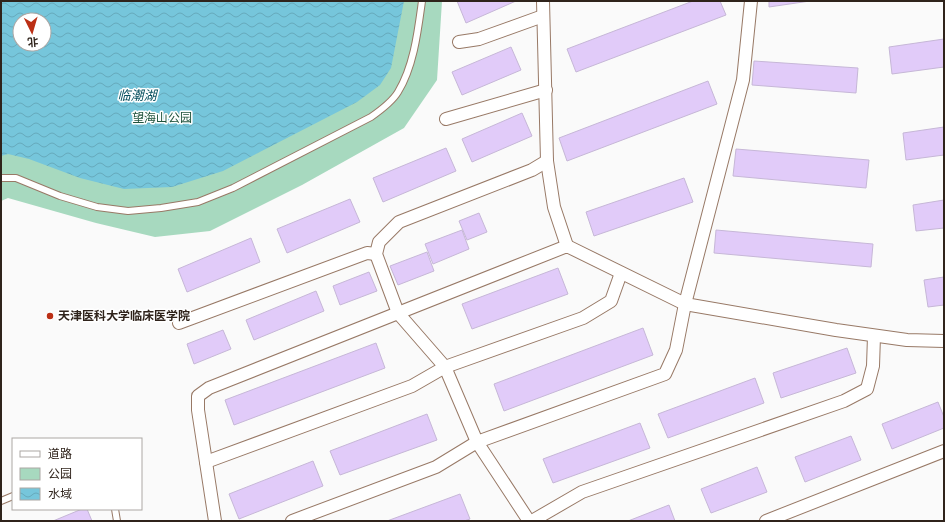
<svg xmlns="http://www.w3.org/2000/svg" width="945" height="522" font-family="'Fira Sans','Noto Sans SC',sans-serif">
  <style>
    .park { fill: #a7d9bf; fill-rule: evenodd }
    .water { fill: url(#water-waves); fill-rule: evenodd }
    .building { fill: #e1cbf9; stroke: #c6b7d7 }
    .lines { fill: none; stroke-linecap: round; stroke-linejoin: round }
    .lane-casing { stroke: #987966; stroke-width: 8 }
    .street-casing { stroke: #987966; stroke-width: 14 }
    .lane { stroke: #fff; stroke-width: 6 }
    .street { stroke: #fff; stroke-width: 12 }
    .poi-dot { fill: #bb2f15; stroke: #fff; stroke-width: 1.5 }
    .labels { text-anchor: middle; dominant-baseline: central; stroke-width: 3; stroke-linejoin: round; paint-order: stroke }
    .park-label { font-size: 12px; fill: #1f533c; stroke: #fff }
    .poi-label { font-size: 12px; font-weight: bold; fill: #2f231b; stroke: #fff; text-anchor: start }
    .water-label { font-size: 13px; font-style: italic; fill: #095160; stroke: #fff }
  </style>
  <defs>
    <pattern id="water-waves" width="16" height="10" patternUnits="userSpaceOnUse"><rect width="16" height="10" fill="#76c6db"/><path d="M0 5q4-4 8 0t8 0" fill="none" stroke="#6ab"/></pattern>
  </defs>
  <rect width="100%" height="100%" fill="#fafafa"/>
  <path class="park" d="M1,1h441l-5,79 -33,48 -102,57 -92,46 -55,6 -59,-14 -88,-25 -7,3zM20,20h24v24h-24z"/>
  <path class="water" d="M1,1h403l-13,67 -11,17 -23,17 -134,69 -51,16 -48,2 -44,-11 -51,-19 -21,-5 -7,2zM20,20h24v24h-24z"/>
  <g class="building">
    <polygon points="457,1 516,1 466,23"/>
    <polygon points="693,1 720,1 726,15 576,72 567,49"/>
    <polygon points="769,1 810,1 769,7"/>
    <polygon points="944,39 944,67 892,74 889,47"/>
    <polygon points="511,47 521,70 462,95 452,72"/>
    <polygon points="754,61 858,68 856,93 752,85"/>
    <polygon points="708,81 717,104 567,161 559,138"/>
    <polygon points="522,113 532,136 472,162 462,139"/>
    <polygon points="944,127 944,155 906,160 903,133"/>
    <polygon points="446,148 456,171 383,202 373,178"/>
    <polygon points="736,149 869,160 866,188 733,176"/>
    <polygon points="684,178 693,202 594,236 586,212"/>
    <polygon points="350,199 360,222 287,253 277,229"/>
    <polygon points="944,200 944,228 916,231 913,205"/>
    <polygon points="479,213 487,232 467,240 459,221"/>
    <polygon points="462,230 469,249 433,264 425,244"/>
    <polygon points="716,230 873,244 871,267 714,253"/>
    <polygon points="251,238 260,262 187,292 178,269"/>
    <polygon points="427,252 434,271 398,285 390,266"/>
    <polygon points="558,268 568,294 472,329 462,304"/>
    <polygon points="369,272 377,291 340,305 333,286"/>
    <polygon points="944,277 944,305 928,307 924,280"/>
    <polygon points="316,291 324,311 254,340 246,320"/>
    <polygon points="643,328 653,355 504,411 494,384"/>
    <polygon points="223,330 231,349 194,364 187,344"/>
    <polygon points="376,343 385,368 234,425 225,400"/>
    <polygon points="847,348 856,373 781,398 773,373"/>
    <polygon points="755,378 764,403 668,438 658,414"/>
    <polygon points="938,402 944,417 944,428 892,449 882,424"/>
    <polygon points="427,414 437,440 340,475 330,451"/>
    <polygon points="640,423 650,448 553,483 543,459"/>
    <polygon points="851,436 861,460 805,482 795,457"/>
    <polygon points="313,461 323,486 239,519 229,494"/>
    <polygon points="757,467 767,492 711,513 701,489"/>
    <polygon points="460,494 470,519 464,521 387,521"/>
    <polygon points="669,505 675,521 628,521"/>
    <polygon points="82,509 87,509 92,521 53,521"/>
  </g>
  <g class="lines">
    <defs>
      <g id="lane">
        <path d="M1,178h15l44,18 37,11 31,4 33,-3 37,-6 35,-14 138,-71c10,-7 21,-15 27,-25 16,-26 20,-62 24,-91"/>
        <polyline points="1,501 13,496"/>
        <polyline points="115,509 117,521"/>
      </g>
      <g id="street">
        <polyline points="543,1 547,161 554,207 567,246"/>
        <polyline points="459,42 479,39 543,16"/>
        <polyline points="446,119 546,90"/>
        <polyline points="179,323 367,253 376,254"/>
        <polyline points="206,462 412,386 445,367 583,318 611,301 621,273"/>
        <polyline points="215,521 198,410 198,396 209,388 567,246 685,304 836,330 907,340 944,341"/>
        <polyline points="292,521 436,467 477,442 665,374 676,350 685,304 743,80 751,1"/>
        <polyline points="529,521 477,442 445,367 398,313 376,254 379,242 399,222 532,170 547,161"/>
        <polyline points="532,521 582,492 844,401 867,389 873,366 874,336"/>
        <polyline points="766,521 944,451"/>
      </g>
    </defs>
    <use href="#lane" class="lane-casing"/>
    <use href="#street" class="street-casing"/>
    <use href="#lane" class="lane"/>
    <use href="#street" class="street"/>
  </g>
  <circle class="poi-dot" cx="50" cy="316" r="4"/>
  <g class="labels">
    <g class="park-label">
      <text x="162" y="118">望海山公园</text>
    </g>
    <g class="poi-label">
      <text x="58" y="316">天津医科大学临床医学院</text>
    </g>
    <g class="water-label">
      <text x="137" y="95">临潮湖</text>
    </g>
  </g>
  <rect width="945" height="522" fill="none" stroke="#2f231b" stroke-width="4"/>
  <rect x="12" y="438" width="130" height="72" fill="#ffffff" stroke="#aca7a4"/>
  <rect x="20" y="451" width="20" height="6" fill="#ffffff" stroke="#aca7a4"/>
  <text x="48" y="458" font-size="12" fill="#2f231b">道路</text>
  <rect x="20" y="468" width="20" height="12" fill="#a7d9bf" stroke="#aca7a4"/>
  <text x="48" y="478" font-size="12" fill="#2f231b">公园</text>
  <rect x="20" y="488" width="20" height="12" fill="url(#water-waves)" stroke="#aca7a4"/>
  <text x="48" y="498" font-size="12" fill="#2f231b">水域</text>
  <g transform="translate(32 32) rotate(175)"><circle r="19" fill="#ffffff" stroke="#aca7a4"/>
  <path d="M0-3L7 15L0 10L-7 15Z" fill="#bb2f15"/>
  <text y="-6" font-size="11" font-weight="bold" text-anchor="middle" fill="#2f231b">北</text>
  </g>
</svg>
